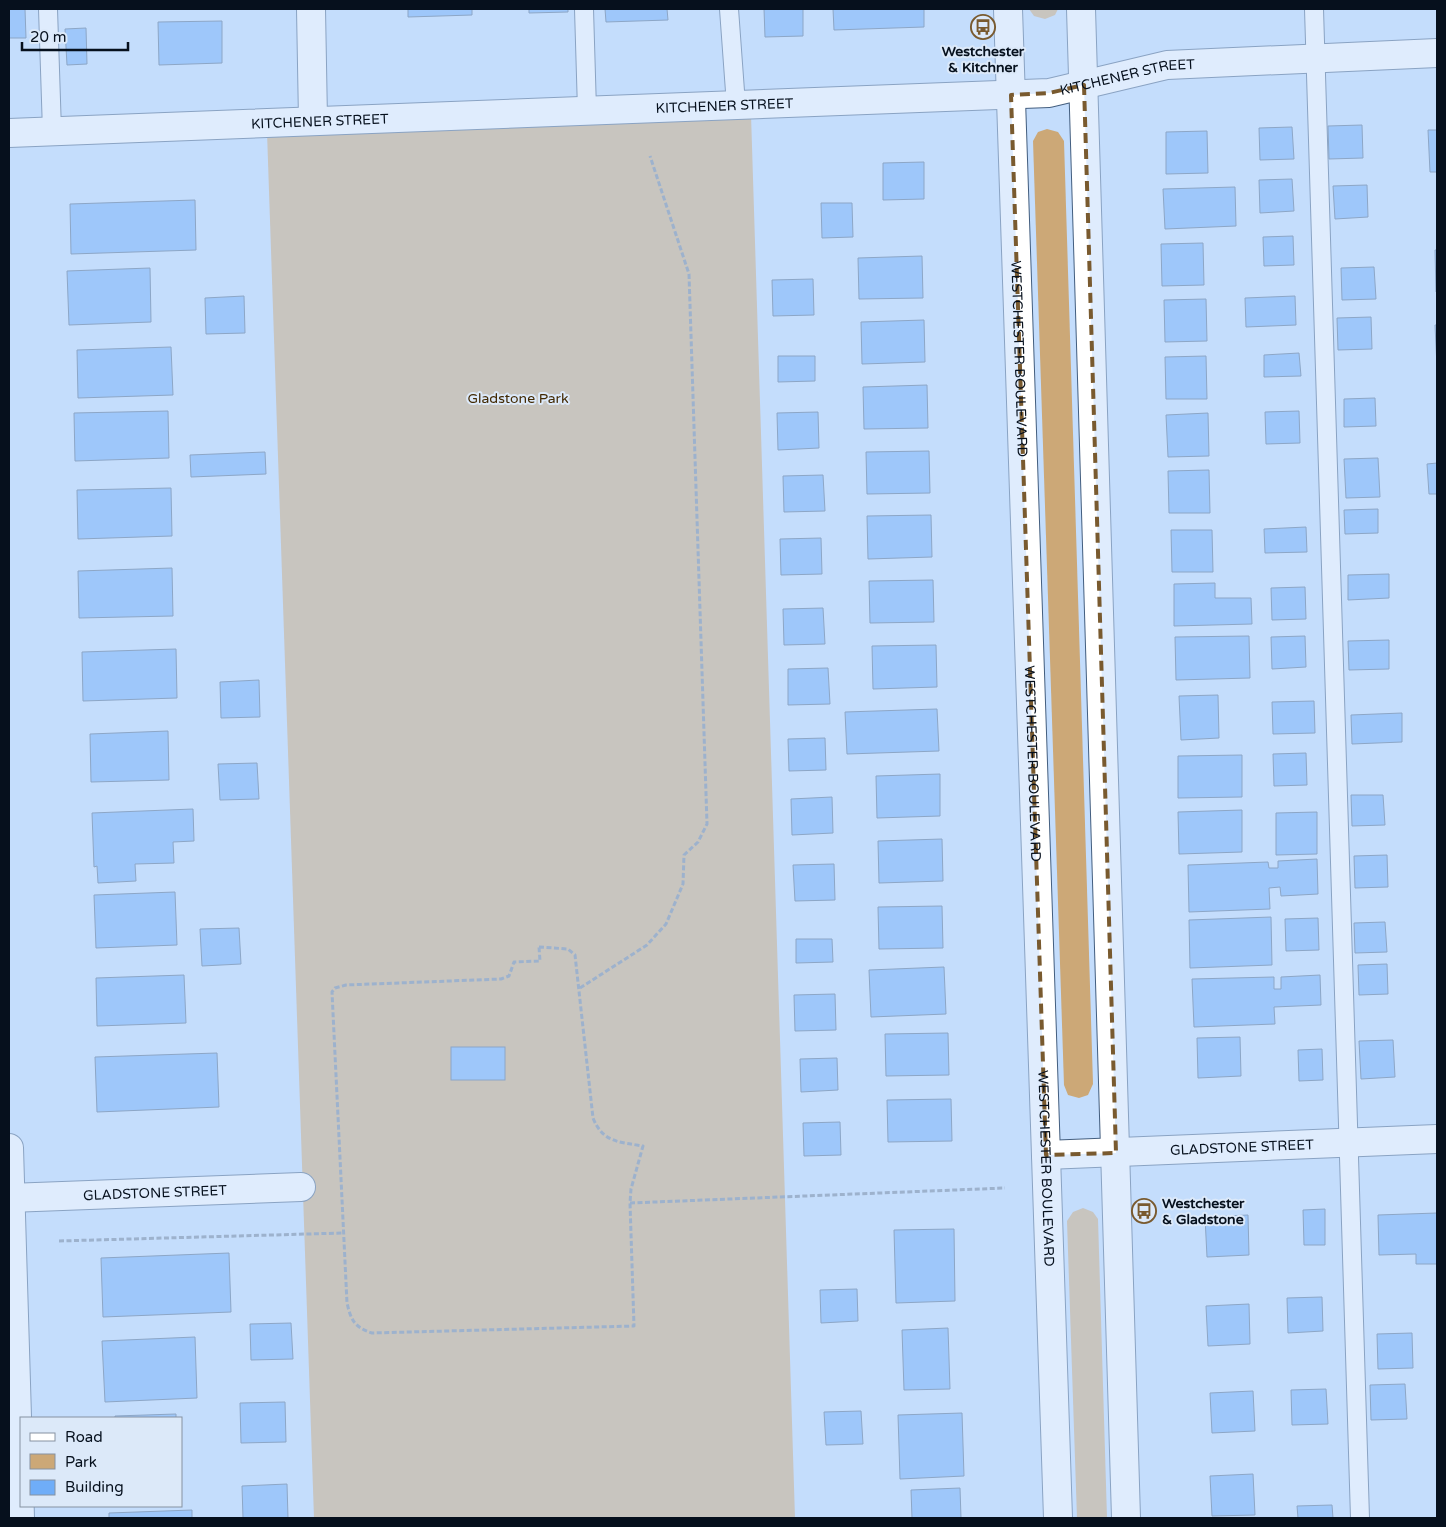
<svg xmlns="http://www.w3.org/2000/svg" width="1446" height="1527" font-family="'Varela Round',sans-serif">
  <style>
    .green { fill: #cca877 }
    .building { fill: #6fadf8; stroke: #496586 }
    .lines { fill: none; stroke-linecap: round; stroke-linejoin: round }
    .lane-casing { stroke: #435e7f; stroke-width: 20 }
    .street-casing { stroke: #435e7f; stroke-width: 30 }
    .secondary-casing { stroke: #435e7f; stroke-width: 30 }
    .path { stroke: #6d7f96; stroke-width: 3; stroke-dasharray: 5 2.5; stroke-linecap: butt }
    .lane { stroke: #fff; stroke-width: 18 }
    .street { stroke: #fff; stroke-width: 28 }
    .secondary { stroke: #fff; stroke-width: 28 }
    .marked { fill: none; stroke: #795a2f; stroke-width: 4; stroke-dasharray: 10 6; stroke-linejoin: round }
    .labels { text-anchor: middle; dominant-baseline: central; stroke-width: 4; stroke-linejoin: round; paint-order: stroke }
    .poi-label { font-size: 14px; font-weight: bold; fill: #06101d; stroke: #dce9f9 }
    .street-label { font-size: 14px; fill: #06101d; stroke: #dce9f9 }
    .park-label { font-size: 14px; fill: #422902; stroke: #dce9f9 }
  </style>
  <rect width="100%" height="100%" fill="#c4ddfc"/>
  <g class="green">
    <polygon points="1029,9 1058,9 1055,15 1045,19 1034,16"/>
    <polygon points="751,115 795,1518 314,1518 267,132"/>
    <polygon points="1047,129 1058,132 1064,141 1093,1084 1088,1095 1079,1098 1068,1095 1064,1085 1033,141 1038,132"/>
    <polygon points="1083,1208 1093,1212 1098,1219 1107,1518 1077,1518 1067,1221 1073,1212"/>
  </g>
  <g class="building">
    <polygon points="9,9 25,9 26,38 9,38"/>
    <polygon points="408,9 472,9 472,15 408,17"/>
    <polygon points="529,9 568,9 568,12 529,13"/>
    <polygon points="605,9 667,9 668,20 606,22"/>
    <polygon points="764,9 803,9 803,36 765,37"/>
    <polygon points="833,9 924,9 924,27 834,30"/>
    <polygon points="222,21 222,63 159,65 158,22"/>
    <polygon points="86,28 87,64 67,65 65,29"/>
    <polygon points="1362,125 1363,158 1329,159 1328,126"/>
    <polygon points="1292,127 1294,159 1260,160 1259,128"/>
    <polygon points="1428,130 1437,130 1437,172 1430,172"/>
    <polygon points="1207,131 1208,173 1166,174 1166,132"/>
    <polygon points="924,162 924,199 883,200 883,163"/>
    <polygon points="1292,179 1294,211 1260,213 1259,180"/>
    <polygon points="1367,185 1368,217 1335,219 1333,186"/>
    <polygon points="1235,187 1236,226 1165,229 1163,189"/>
    <polygon points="195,200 196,250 71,254 70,204"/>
    <polygon points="821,203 852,203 853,237 822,238"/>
    <polygon points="1293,236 1294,265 1264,266 1263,237"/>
    <polygon points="1203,243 1204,285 1162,286 1161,244"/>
    <polygon points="1435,250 1437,250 1437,292 1436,292"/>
    <polygon points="922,256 923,298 859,299 858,258"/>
    <polygon points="1374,267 1376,299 1342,300 1341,268"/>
    <polygon points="150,268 151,322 69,325 67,271"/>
    <polygon points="813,279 814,315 773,316 772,280"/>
    <polygon points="244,296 245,333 206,334 205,298"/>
    <polygon points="1295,296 1296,325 1246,327 1245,298"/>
    <polygon points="1206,299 1207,341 1165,342 1164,300"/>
    <polygon points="1371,317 1372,349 1338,350 1337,318"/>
    <polygon points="924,320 925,362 862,364 861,322"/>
    <polygon points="1435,325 1437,325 1437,367"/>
    <polygon points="171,347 173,395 78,398 77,350"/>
    <polygon points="1299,353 1301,376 1264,377 1264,355"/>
    <polygon points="778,356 815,356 815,381 778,382"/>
    <polygon points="1206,356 1207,399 1166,399 1165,357"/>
    <polygon points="927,385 928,428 864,429 863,387"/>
    <polygon points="1375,398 1376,426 1344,427 1344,399"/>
    <polygon points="168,411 169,458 75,461 74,413"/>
    <polygon points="1299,411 1300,443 1266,444 1265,412"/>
    <polygon points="818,412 819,448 778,450 777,413"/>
    <polygon points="1208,413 1209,456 1168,457 1166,415"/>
    <polygon points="929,451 930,493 867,494 866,452"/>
    <polygon points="265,452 266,474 191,477 190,455"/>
    <polygon points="1378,458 1380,497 1346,498 1344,459"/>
    <polygon points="1437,463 1437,494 1429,494 1427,464"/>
    <polygon points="1209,470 1210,513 1169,513 1168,471"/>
    <polygon points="823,475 825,511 784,512 783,476"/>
    <polygon points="171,488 172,536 78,539 77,490"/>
    <polygon points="1378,509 1378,533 1345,534 1344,510"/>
    <polygon points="931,515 932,557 868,559 867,516"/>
    <polygon points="1306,527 1307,552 1265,553 1264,529"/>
    <polygon points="1171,530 1212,530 1213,572 1172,572"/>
    <polygon points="821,538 822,574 781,575 780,539"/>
    <polygon points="172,568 173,616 79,618 78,571"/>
    <polygon points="1389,574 1389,598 1348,600 1348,575"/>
    <polygon points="933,580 934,622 870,623 869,581"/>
    <polygon points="1215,583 1215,598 1251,598 1252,624 1174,626 1174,584"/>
    <polygon points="1305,587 1306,619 1272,620 1271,588"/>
    <polygon points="823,608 825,644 784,645 783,609"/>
    <polygon points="1249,636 1250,678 1176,680 1175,637"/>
    <polygon points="1305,636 1306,667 1272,669 1271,637"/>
    <polygon points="1389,640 1389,669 1349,670 1348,641"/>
    <polygon points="936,645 937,687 873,689 872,646"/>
    <polygon points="176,649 177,698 83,701 82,652"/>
    <polygon points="828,668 830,704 788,705 788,669"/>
    <polygon points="259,680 260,717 221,718 220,682"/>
    <polygon points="1218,695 1219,738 1181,740 1179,696"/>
    <polygon points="1314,701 1315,733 1273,734 1272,702"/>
    <polygon points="937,709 939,751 847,754 845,712"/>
    <polygon points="1402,713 1402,742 1352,744 1351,715"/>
    <polygon points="168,731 169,780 91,782 90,734"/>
    <polygon points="825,738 826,770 789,771 788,739"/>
    <polygon points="1306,753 1307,785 1274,786 1273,754"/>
    <polygon points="1242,755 1242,797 1178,798 1178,756"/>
    <polygon points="257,763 259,799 220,800 218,764"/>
    <polygon points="940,774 940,816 877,818 876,776"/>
    <polygon points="1351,795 1383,795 1385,825 1352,826"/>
    <polygon points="832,797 833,833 792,835 791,799"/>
    <polygon points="193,809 194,841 173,842 174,863 135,864 136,881 98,883 97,866 94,867 92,813"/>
    <polygon points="1242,810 1242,852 1179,854 1178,812"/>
    <polygon points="1317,812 1317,854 1276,855 1276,813"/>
    <polygon points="942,839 943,881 879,883 878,841"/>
    <polygon points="1387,855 1388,887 1355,888 1354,856"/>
    <polygon points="1317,859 1318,894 1281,896 1280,887 1269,888 1270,909 1189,912 1188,865 1268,862 1269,868 1278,868 1278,861"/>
    <polygon points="834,864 835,900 795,901 793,865"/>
    <polygon points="175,892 177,945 96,948 94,895"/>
    <polygon points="942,906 943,948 879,949 878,907"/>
    <polygon points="1271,917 1272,965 1190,968 1189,920"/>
    <polygon points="1318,918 1319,950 1286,951 1285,919"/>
    <polygon points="1385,922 1387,952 1355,953 1354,923"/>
    <polygon points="239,928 241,964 202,966 200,929"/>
    <polygon points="796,939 832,939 833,962 796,963"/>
    <polygon points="1387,964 1388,994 1359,995 1358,965"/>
    <polygon points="944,967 946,1014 871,1017 869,970"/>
    <polygon points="184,975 186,1023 97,1026 96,978"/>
    <polygon points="1320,975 1321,1005 1274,1007 1275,1024 1194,1027 1192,979 1274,977 1274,989 1281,989 1281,977"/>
    <polygon points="835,994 836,1030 795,1031 794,995"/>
    <polygon points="948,1033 949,1075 886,1076 885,1034"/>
    <polygon points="1240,1037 1241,1076 1198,1078 1197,1038"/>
    <polygon points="1393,1040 1395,1077 1361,1079 1359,1041"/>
    <rect x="451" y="1047" width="54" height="33"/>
    <polygon points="1322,1049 1323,1080 1299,1081 1298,1050"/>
    <polygon points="217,1053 219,1107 97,1112 95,1057"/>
    <polygon points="837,1058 838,1090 801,1092 800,1059"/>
    <polygon points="951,1099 952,1141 888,1142 887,1100"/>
    <polygon points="840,1122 841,1155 804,1156 803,1123"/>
    <polygon points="1325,1209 1325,1245 1304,1245 1303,1210"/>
    <polygon points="1437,1213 1437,1264 1416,1264 1416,1254 1379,1255 1378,1215"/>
    <polygon points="1248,1215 1249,1255 1207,1257 1205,1217"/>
    <polygon points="954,1229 955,1301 896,1303 894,1230"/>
    <polygon points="229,1253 231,1312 103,1317 101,1258"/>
    <polygon points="857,1289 858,1321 821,1323 820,1290"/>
    <polygon points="1322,1297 1323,1331 1288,1333 1287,1298"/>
    <polygon points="1249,1304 1250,1344 1208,1346 1206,1306"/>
    <polygon points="291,1323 293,1359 251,1360 250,1324"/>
    <polygon points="948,1328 950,1389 904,1390 902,1330"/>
    <polygon points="1412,1333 1413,1368 1378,1369 1377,1334"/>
    <polygon points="195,1337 197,1398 105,1402 102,1341"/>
    <polygon points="1405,1384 1407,1419 1371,1420 1370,1385"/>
    <polygon points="1326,1389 1328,1424 1292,1425 1291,1390"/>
    <polygon points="1253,1391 1255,1431 1212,1433 1210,1393"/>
    <polygon points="285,1402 286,1442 241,1443 240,1403"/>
    <polygon points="861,1411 863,1444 826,1445 824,1412"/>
    <polygon points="962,1413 964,1476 900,1479 898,1415"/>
    <polygon points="176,1414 176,1418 115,1418 115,1416"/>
    <polygon points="1253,1474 1255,1515 1212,1516 1210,1476"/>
    <polygon points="287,1484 288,1518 243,1518 242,1486"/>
    <polygon points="960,1488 961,1518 912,1518 911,1490"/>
    <polygon points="1332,1505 1333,1518 1298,1518 1297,1506"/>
    <polygon points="192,1510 192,1518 109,1518 109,1513"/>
  </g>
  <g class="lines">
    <defs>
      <g id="lane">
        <polyline points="48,9 52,131"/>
        <polyline points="584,9 587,110"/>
        <polyline points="729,9 736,105"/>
        <polyline points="1314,9 1360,1518"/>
      </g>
      <g id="street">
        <polyline points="311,9 313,120"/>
        <path id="s1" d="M9,133l1040,-40 118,-28 270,-12"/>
        <polyline points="9,1148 20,1518"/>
        <path id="s2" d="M1046,1155l391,-16"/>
        <path id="s3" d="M9,1198l292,-11"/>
      </g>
      <g id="secondary">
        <path id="s4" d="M1008,9l50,1509"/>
        <polyline points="1081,9 1126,1518"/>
      </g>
    </defs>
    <use href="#lane" class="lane-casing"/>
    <use href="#street" class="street-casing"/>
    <use href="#secondary" class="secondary-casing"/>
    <g class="path">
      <path d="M539,947l29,2 7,6 18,163c10,25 27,24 50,28l-12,43 -1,14 4,123 -262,7c-18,-6 -21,-13 -25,-30l-15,-311 3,-4 11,-3 155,-6 8,-3 5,-14 26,-1z"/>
      <polyline points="580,988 647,945 666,924 683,884 684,855 698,842 707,824 689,274 650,156"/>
      <polyline points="630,1203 1005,1188"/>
      <polyline points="59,1241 343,1233"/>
    </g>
    <use href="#lane" class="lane"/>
    <use href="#street" class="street"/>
    <use href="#secondary" class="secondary"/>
  </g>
  <path d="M0 0H1446V1527H0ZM1084,85l32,1068 -70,2 -35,-1060 38,-2z" fill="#c4ddfc" fill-opacity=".55" fill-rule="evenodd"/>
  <path class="marked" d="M1084,85l32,1068 -70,2 -35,-1060 38,-2z"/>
  <defs>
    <symbol id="bus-ring" viewBox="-11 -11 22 22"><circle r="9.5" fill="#dce9f9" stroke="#795a2f" stroke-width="1.5"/><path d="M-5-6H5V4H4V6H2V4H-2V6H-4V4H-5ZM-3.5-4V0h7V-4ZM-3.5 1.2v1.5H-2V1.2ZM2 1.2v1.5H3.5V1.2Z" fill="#795a2f"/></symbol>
  </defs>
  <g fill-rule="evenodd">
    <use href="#bus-ring" x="969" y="13" width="28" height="28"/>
    <use href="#bus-ring" x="1130" y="1197" width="28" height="28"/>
  </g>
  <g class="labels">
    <g class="poi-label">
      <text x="983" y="51">Westchester<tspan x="983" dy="16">&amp; Kitchner</tspan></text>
      <text x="1162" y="1203" text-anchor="start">Westchester<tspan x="1162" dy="16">&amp; Gladstone</tspan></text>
    </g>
    <g class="street-label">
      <text stroke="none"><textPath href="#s1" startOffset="1121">KITCHENER STREET</textPath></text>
      <text stroke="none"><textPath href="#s1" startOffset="716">KITCHENER STREET</textPath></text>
      <text stroke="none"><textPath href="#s1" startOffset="311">KITCHENER STREET</textPath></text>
      <text stroke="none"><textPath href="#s4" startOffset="350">WESTCHESTER BOULEVARD</textPath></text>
      <text stroke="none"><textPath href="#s4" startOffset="755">WESTCHESTER BOULEVARD</textPath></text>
      <text stroke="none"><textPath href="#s2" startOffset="196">GLADSTONE STREET</textPath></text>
      <text stroke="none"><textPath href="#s4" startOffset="1160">WESTCHESTER BOULEVARD</textPath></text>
      <text stroke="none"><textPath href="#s3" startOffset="146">GLADSTONE STREET</textPath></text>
    </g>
    <g class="park-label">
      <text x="518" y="398">Gladstone Park</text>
    </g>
  </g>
  <rect width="1446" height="1527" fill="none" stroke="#06101d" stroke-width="20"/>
  <rect x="20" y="1417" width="162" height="90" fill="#dce9f9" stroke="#8692a1"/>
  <rect x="30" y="1433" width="25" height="8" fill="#ffffff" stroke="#8692a1"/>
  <text x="65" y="1442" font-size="15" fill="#06101d">Road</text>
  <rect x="30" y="1454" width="25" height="15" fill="#cca877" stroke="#8692a1"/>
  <text x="65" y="1467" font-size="15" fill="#06101d">Park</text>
  <rect x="30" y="1480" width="25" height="15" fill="#6fadf8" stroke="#8692a1"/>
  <text x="65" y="1492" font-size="15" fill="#06101d">Building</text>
  <path d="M22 42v8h106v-8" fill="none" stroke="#06101d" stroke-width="2.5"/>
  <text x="30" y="42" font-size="15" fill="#06101d" stroke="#dce9f9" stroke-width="4" paint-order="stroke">20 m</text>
</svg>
